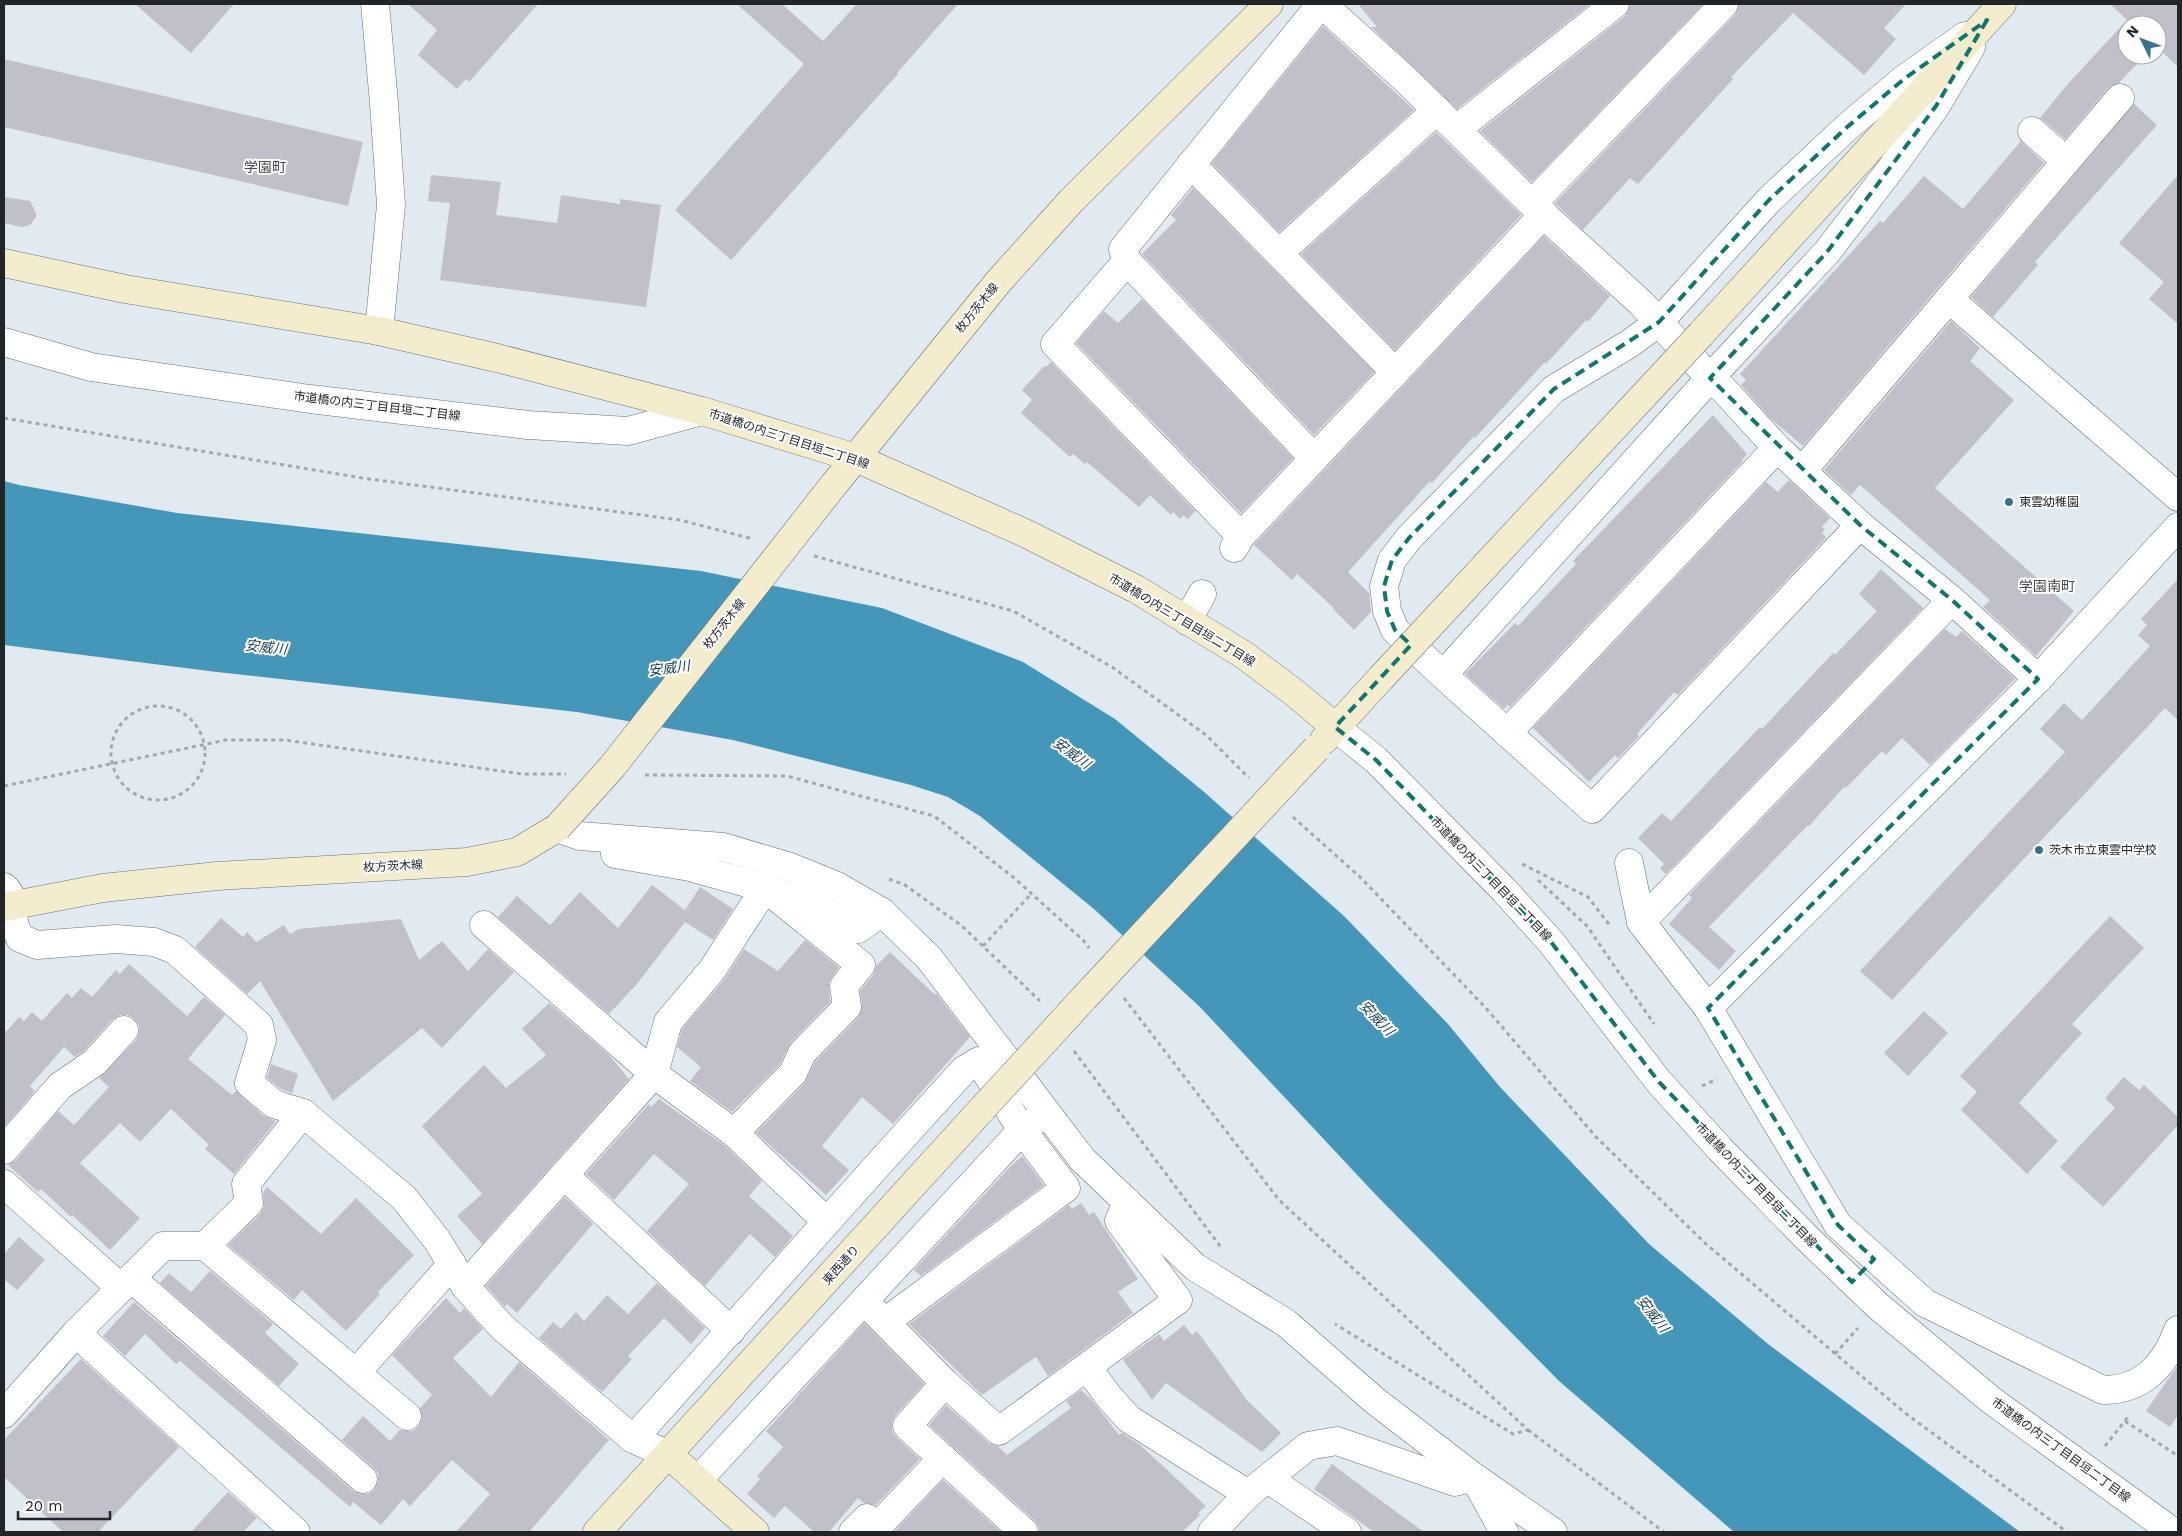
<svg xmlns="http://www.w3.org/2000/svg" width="2182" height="1536" font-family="'Work Sans','Noto Sans JP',sans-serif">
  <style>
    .water { fill: #4497b9 }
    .building { fill: #c1c0ca }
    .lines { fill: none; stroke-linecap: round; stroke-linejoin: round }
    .street-casing { stroke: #666e74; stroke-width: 29 }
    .secondary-casing { stroke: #666e74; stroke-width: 29 }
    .path { stroke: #a1a8ad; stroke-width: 3; stroke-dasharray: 4 4; stroke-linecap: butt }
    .street { stroke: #fff; stroke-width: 28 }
    .secondary { stroke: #f3edcd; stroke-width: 28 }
    .secondary-bridge-casing { stroke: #666e74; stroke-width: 29; stroke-linecap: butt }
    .secondary-bridge { stroke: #f3edcd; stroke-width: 28 }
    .marked { fill: none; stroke: #0f766e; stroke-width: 4; stroke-dasharray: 10 6; stroke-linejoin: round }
    .poi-dot { fill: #39728b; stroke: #fff; stroke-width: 2 }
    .labels { text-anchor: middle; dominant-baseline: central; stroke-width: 4; stroke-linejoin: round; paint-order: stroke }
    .street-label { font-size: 12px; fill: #222528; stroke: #fff }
    .poi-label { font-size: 12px; fill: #222528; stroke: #fff; text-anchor: start }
    .neighbourhood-label { font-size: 14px; fill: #444b50; stroke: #fff }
    .water-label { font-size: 14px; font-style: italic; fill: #163c4b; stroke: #fff }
  </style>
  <rect width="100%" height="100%" fill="#e1eaf0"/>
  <polygon class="water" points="4,481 19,485 177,513 701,571 882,608 1023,662 1115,719 1203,791 1344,916 1448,1024 1500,1087 1649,1244 1768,1344 2020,1532 1734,1532 1559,1381 1376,1195 1200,1007 1094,909 980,816 948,797 911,785 733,740 577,712 217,672 4,645"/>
  <g class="building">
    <polygon points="135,4 234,4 191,53"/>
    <polygon points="408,4 538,4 469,82 466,79 457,89 418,55 437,30"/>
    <polygon points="737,4 782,4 823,41 857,4 958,4 897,73 898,74 731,260 675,210 804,64"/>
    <polygon points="1358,4 1590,4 1457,109 1371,27 1377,27"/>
    <polygon points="1630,4 1703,4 1532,182 1480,131 1625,16 1629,10"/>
    <polygon points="1739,4 1906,4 1884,28 1896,39 1864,75 1793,13 1731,77 1733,79 1638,184 1630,178 1583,230 1555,203 1735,15"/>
    <polygon points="2110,4 2178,4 2178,67 2157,47 2157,25 2127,25 2127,55 2145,55 2119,83 2108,88 2065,139 2040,118 2066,86 2127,20"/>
    <polygon points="1323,26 1414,110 1279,232 1212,163"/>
    <polygon points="4,59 363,142 348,206 4,127"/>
    <polygon points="2134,104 2157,125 2035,262 2038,265 1993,317 1971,297"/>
    <polygon points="1436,132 1521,215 1395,350 1301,254"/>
    <polygon points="2021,141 2044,163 1803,446 1769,417 1741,385 1746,380 1740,374 1880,221 1883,223 1924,176 1963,209"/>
    <polygon points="431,175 501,182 496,215 557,223 561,195 620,204 620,199 661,205 646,307 440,280 450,203 428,201"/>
    <polygon points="2178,175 2178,324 2149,299 2164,282 2119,243"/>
    <polygon points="1193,188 1374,372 1314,435 1142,254 1176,220 1171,215"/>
    <polygon points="4,197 30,201 36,213 36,217 30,225 22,227 4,223"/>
    <polygon points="1544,236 1610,296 1588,322 1586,320 1546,364 1545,362 1475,438 1473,437 1432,483 1430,481 1348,572 1369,593 1371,612 1354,630 1333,609 1334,608 1297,574 1292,580 1254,545"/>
    <polygon points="1142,299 1293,458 1241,513 1076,343 1104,311 1118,323"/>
    <polygon points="1951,321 1980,348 1970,361 2014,400 1935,488 2074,611 2036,656 1983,607 1990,600 1860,485 1851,495 1824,470"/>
    <polygon points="1051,362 1195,511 1188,519 1183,515 1180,519 1173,512 1171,515 1150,495 1139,507 1087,462 1085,464 1073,454 1070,457 1021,413 1032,400 1022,390 1044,366 1046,367"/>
    <polygon points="1713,415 1747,454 1742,460 1743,461 1510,707 1507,705 1504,709 1465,674 1515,623 1518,626 1576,564 1573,561"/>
    <polygon points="1789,480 1830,518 1822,527 1825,529 1822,533 1826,538 1678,695 1674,692 1637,734 1639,736 1618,758 1615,755 1589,782 1533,728 1766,482 1778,492"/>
    <polygon points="1881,569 1923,608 1666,874 1660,869 1664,864 1638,838 1662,813 1671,821 1760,727 1762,729 1833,653 1835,655 1877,611 1859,594"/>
    <polygon points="2178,579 2178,720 2165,708 1892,1000 1860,971 2065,752 2040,729 2064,703 2082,720 2150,646 2138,635 2147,625 2141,619"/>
    <polygon points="1945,629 1956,637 1962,631 2015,679 1930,765 1902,738 1886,755 1882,751 1846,788 1844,787 1809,826 1808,825 1709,927 1736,951 1719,970 1669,924 1692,898 1689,895"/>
    <polygon points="652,885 685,910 700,887 733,909 713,940 685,922 636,985 609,1014 498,917 517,896 550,925 580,892 618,928"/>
    <polygon points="2110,916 2144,948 2072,1024 2082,1033 2019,1103 2058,1141 2027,1174 1961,1110 1977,1092 1960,1076"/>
    <polygon points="221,918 243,937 247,932 256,942 284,925 290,934 299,929 401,919 419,960 442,941 468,971 488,949 514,972 442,1048 422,1028 333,1101 260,981 247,994 195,947"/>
    <polygon points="805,940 839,967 829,982 830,1002 791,1042 780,1064 732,1112 690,1081 701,1067 677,1047 682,1029 724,980 744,949 778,971"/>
    <polygon points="890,952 935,995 936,993 970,1037 893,1124 862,1097 822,1146 849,1170 826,1195 756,1133 804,1084 815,1062 858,1018 862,1005 860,991 873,975 876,966"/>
    <polygon points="129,964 187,1016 204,997 225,1015 188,1059 232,1095 236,1091 264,1116 276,1121 234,1174 205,1149 209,1145 171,1109 140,1142 120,1123 80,1163 140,1218 110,1250 72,1215 71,1217 41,1189 38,1192 8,1165 16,1160 58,1111 74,1125 109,1087 99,1078 136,1040 139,1033 139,1025 134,1018 128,1015 120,1015 112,1020 85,1050 75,1057 64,1047 30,1086 35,1091 4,1127 4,1034 19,1017 24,1021 32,1012 42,1021 67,993 72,998 81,988 92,997 116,970 120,974"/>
    <polygon points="549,1003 609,1055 629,1079 482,1244 457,1216 482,1194 422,1126 484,1065 506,1088 546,1055 522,1029"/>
    <polygon points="1924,1011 1948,1033 1908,1076 1884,1053"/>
    <polygon points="271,1064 298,1074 292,1093 282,1090 267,1078"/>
    <polygon points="2124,1077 2139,1090 2144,1085 2178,1117 2178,1125 2103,1207 2060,1167 2115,1108 2105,1098"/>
    <polygon points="659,1099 724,1145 762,1181 749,1196 793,1236 775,1257 750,1234 705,1286 647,1231 689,1184 654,1154 614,1200 586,1174 649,1104 651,1107"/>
    <polygon points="1022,1156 1044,1185 921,1276 914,1270 1008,1169"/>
    <polygon points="267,1187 321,1234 356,1198 414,1255 378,1292 380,1294 346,1331 302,1290 294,1300 228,1245 260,1214 264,1207 263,1192"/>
    <polygon points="565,1197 593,1224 517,1313 507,1304 505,1307 486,1286"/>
    <polygon points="1081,1203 1089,1215 1094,1212 1138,1279 1118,1292 1133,1313 1048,1376 1036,1357 982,1395 909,1324 1069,1205 1072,1209"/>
    <polygon points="19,1237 45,1260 17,1290 4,1279 4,1254"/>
    <polygon points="210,1271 273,1324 265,1333 299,1364 279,1386 160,1283 169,1273 191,1292"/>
    <polygon points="657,1283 705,1328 691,1344 664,1318 628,1356 632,1359 602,1392 539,1338 553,1322 561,1329 576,1312 584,1321 607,1295 628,1314"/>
    <polygon points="446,1298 460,1313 464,1308 483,1329 453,1358 491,1397 519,1362 609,1440 529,1532 456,1532 490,1494 452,1460 410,1506 403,1499 381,1525 353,1502 350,1507 180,1361 176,1364 145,1334 125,1356 103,1336 134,1302 353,1491 360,1494 368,1494 374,1490 378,1482 378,1473 373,1467 342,1440 363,1416 390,1441 400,1430 412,1431 419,1426 422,1418 420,1408 432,1395 392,1355"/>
    <polygon points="864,1323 924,1384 895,1416 892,1423 892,1431 896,1437 920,1459 876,1505 864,1503 858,1498 829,1532 814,1532 785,1506 774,1518 747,1494 760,1479 757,1476 783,1447 766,1431"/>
    <polygon points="1184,1325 1192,1335 1197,1331 1247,1400 1281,1433 1262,1452 1166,1383 1152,1400 1123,1360 1159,1334 1164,1341"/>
    <polygon points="81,1359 179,1447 98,1532 63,1532 4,1477 4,1440"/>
    <polygon points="2178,1365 2178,1415 2170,1427 2146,1411"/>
    <polygon points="1081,1390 1091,1399 1119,1435 1122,1433 1139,1444 1206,1506 1198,1513 1200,1515 1182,1532 1039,1532 1039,1527 1034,1520 929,1425 946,1405 989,1443 998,1446 1007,1455 1071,1408 1066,1401"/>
    <polygon points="1332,1464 1372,1494 1424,1532 1374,1532 1314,1489"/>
    <polygon points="943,1480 1001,1532 897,1532 895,1531"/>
    <polygon points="228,1492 257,1518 243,1532 191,1532"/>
  </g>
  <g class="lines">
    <defs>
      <g id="street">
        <polyline points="375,4 384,103 391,205 379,331"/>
        <polyline points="1322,4 1405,79 1532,204 1641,303 1710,378 1724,390 1777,448 1802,471 1860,525 1952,600 2038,679"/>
        <polyline points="1457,129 1615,4"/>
        <polyline points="2032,131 2066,161"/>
        <polyline points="1191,164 1395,372"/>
        <polyline points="1532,204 1724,4"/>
        <polyline points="1279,253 1437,110"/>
        <polyline points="1127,261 1314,458"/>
        <polyline points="1949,299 2120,98"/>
        <polyline points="4,342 91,367 310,399 528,425 628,431 702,411"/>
        <polyline points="1802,471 1949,299 2178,497"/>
        <polyline points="1860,525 1592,809 1443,675 1710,378 1827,252 1893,166 1936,106 1971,47"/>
        <polyline points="1241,536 1055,344 1127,261 1123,249 1321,4"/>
        <polyline points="1234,548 1241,536 1544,214"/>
        <path d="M1952,600l-311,322 67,86 130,217 87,78 178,87c39,0 62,-24 75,-60"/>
        <polyline points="1187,621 1202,594"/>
        <polyline points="1443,675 1395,630 1387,611 1384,586 1392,560 1409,538 1554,389 1629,344 1659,322 1769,200 1846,128 1904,79 1965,36"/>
        <polyline points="1335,727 1376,760 1504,890 1551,942 1659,1082 1720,1149 1808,1239 1878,1306 1991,1400 2173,1532"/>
        <polyline points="1507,733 1777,448"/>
        <polyline points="557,828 580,836 723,847 790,867 837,886 882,912 929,958 1082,1159 1195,1267 1286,1323 1374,1400 1474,1477 1553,1532"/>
        <polyline points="615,854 690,867 765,888 861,965 844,986 847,1007 802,1053 793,1073 734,1133"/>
        <polyline points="1629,863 1641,922"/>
        <path d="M4,887c11,9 8,22 10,35 1,5 4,11 6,16l17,7 79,-6 38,3 21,8 84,75 3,15 -13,43 25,21 29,9 101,85 33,42 28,46 37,41 131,112 36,16"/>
        <polyline points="484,925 654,1074 734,1133 826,1221"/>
        <polyline points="1708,1008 2038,679 2178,527"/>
        <polyline points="4,1150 60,1086 95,1062 124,1030"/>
        <polyline points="564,1175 731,1331"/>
        <polyline points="4,1184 121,1288"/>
        <polyline points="205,1246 407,1416"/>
        <polyline points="131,1278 363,1479"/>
        <polyline points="465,1286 654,1074 668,1022 712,970 765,888 814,905 858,929 882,912"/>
        <polyline points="872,1309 945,1383 907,1426 1024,1532"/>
        <polyline points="76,1333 296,1532"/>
        <polyline points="1087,1367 1109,1397 1129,1419 1248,1494"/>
        <polyline points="356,1373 452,1264"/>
        <polyline points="945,1383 999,1431 1178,1300 1119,1221 1127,1202"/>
        <polyline points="4,1414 76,1333 163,1246 205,1246 249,1203 246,1184 303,1113"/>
        <path d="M633,1439c111,-123 219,-247 331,-369l15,-9 43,69 44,58 -181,134"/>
        <polyline points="1268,1479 1347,1532"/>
        <polyline points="698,1480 1022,1130 1038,1119"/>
        <polyline points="853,1532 867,1518 878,1526 943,1458"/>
        <polyline points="1212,1532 1248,1494 1308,1446 1337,1441 1455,1482 1474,1477 1504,1532"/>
      </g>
      <g id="secondary">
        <polyline points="4,263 125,289 379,331 497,358 702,411 856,458 1027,534 1136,589 1244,655 1296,694 1335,727"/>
        <polyline points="1701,334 2002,4"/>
        <polyline points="832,487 999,281 1071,201 1269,4"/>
        <polyline points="1324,740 1381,678"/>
        <polyline points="4,907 103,888 217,876 467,862 517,852 557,828"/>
        <polyline points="1040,1046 1084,998"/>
        <polyline points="669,1455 755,1532"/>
        <polyline points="597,1532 983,1108"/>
      </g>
    </defs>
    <use href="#street" class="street-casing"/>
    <use href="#secondary" class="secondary-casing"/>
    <g class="path">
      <polyline points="4,418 362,478 680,520 753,539"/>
      <polyline points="814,556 1013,611 1112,667 1206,735 1249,778"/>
      <circle cx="158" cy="753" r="47"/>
      <polyline points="645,775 787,776 934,816 1013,877 1084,941 1089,948"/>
      <polyline points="4,786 226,740 285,740 522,774 566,774"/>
      <polyline points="1293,817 1360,877 1485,1007 1596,1137 1705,1243 1905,1413 2067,1532"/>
      <polyline points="1522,864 1588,897 1611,927"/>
      <polyline points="889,879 905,885 962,926 1040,1001"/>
      <polyline points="1538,880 1587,926 1654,1024"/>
      <polyline points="983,946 1031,894"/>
      <polyline points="1124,998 1279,1200 1528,1430 1513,1434 1335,1324"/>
      <polyline points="1074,1051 1220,1246"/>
      <polyline points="1702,1086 1717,1079"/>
      <polyline points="1835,1354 1858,1328"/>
      <polyline points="2125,1421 2178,1456"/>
      <polyline points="1528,1430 1664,1532"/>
      <polyline points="2105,1446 2128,1417"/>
    </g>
    <use href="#street" class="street"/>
    <use href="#secondary" class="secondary"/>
    <defs>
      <g id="secondary-bridge">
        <polyline points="1381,678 1701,334"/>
        <polyline points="557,828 612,767 832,487"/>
        <polyline points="1084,998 1316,749"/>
        <polyline points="983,1108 1040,1046"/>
      </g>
    </defs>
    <use href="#secondary-bridge" class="secondary-bridge-casing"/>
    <use href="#secondary-bridge" class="secondary-bridge"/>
  </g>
  <path class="marked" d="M1987,20l-51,86 -109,146 -117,126 150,147 92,75 86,79 -330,329 130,217 36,34 -22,23 -193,-200 -108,-140 -175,-182 -41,-33 76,-82 -16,-15 -8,-19 -3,-25 8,-26 17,-22 145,-149 105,-67 110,-122 77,-72 58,-49z"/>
  <g class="poi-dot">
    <circle cx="2009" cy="502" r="5"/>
    <circle cx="2039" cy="850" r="5"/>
  </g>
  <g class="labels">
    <g class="street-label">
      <text transform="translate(977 308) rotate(-51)">枚方茨木線</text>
      <text transform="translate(377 406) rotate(7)">市道橋の内三丁目目垣二丁目線</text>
      <text transform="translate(789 439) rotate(18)">市道橋の内三丁目目垣二丁目線</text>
      <text transform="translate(1182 620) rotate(31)">市道橋の内三丁目目垣二丁目線</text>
      <text transform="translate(724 624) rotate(-52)">枚方茨木線</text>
      <text transform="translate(393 866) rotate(-3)">枚方茨木線</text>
      <text transform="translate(1491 879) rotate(46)">市道橋の内三丁目目垣二丁目線</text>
      <text transform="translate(1756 1185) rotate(46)">市道橋の内三丁目目垣二丁目線</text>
      <text transform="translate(841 1265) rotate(-48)">東西通り</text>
      <text transform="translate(2061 1450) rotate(36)">市道橋の内三丁目目垣二丁目線</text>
    </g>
    <g class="poi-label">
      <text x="2019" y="502">東雲幼稚園</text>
      <text x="2049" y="850">茨木市立東雲中学校</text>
    </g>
    <g class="neighbourhood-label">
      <text x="265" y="167">学園町</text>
      <text x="2047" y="586">学園南町</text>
    </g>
    <g class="water-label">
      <text transform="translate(266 647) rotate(6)">安威川</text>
      <text transform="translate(669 668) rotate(-7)">安威川</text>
      <text transform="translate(1072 753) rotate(36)">安威川</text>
      <text transform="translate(1377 1018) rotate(46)">安威川</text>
      <text transform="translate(1653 1314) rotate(52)">安威川</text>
    </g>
  </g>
  <rect width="2182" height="1536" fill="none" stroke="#222528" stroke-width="10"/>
  <g transform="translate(2142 40) rotate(312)"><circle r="24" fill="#ffffff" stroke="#a7a8a9"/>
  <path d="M0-4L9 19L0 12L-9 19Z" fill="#39728b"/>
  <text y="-8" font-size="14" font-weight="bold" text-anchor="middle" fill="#222528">N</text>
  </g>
  <path d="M18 1511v8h92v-8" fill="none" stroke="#222528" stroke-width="2.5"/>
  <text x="25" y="1511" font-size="15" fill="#222528" stroke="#ffffff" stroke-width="4" paint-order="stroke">20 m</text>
</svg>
